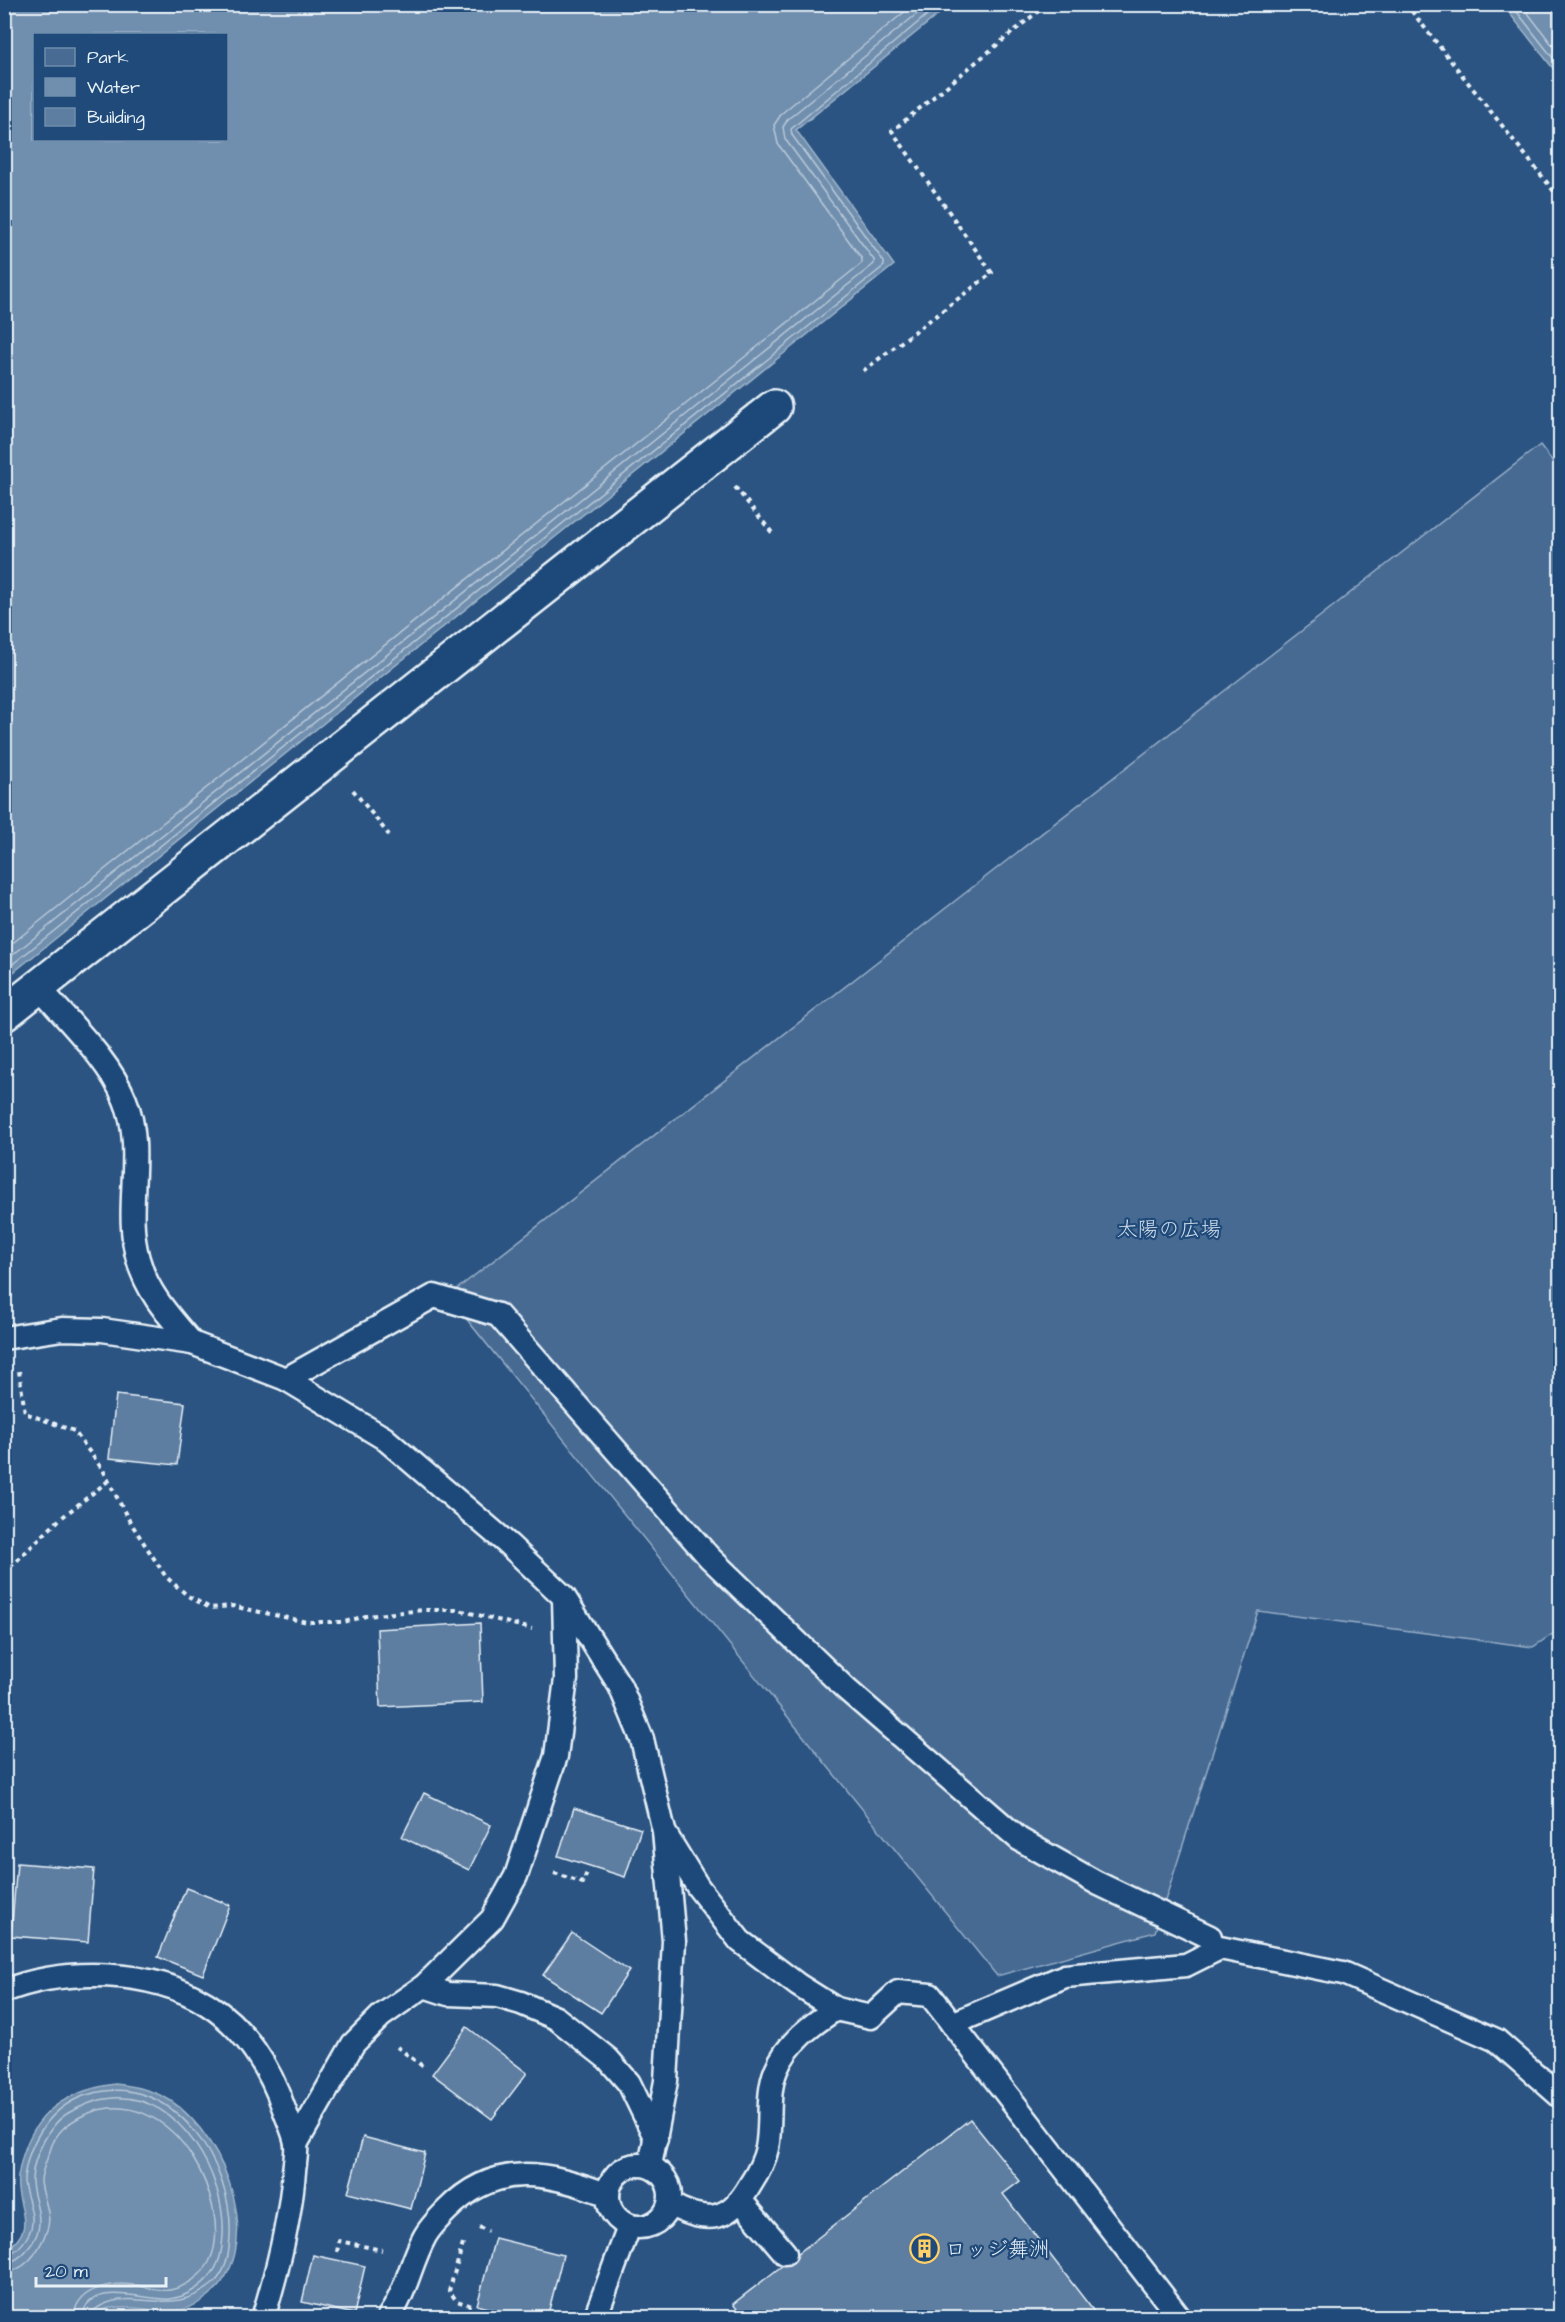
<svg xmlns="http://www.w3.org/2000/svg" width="1565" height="2322" font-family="'Architects Daughter','Klee One',sans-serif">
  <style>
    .green { fill: #476b93; stroke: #98aec6; stroke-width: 1.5 }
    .water { fill: #708ead; stroke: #a0b6cb; stroke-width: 1.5; fill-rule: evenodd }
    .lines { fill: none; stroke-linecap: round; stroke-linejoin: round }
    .shore { stroke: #b8c9da; stroke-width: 1.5 }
    .building { fill: #5d7da1; stroke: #e8f1f8; stroke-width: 1.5 }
    .service-casing { stroke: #e8f1f8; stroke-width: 27 }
    .pedestrian-casing { stroke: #e8f1f8; stroke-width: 38 }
    .path { stroke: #e8f1f8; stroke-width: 4; stroke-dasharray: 4.5 4.5; stroke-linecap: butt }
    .service { stroke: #1f4a7a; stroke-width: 22 }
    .pedestrian { stroke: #1f4a7a; stroke-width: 33 }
    .labels { text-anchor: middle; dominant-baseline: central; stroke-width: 4.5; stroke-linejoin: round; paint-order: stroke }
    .park-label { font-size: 21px; fill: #d0dde9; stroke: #1f4a7a }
    .poi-label { font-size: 21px; fill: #e8f1f8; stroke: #1f4a7a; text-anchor: start }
  </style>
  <rect width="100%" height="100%" fill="#2b5482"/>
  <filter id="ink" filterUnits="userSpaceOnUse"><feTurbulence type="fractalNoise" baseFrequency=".0167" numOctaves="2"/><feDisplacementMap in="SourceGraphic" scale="12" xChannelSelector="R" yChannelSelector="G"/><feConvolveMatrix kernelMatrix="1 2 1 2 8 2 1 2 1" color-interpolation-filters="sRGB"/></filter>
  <g filter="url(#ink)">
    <polygon class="green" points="1540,445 1560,471 1560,1629 1533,1647 1258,1611 1155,1932 997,1976 448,1296"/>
    <g class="water">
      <path d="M5,4l945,1 -154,125 98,135 -889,714zM34,34h192v106h-192z"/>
      <polygon points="1503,5 1560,5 1560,77"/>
      <path d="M115,2084c20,2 39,6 56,17 56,37 100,153 32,199 -30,21 -51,6 -83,8 -4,0 -10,-1 -14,1 -5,1 -9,8 -15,9 -27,4 -59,0 -86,-1v-66c36,-25 9,-43 13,-74 9,-58 40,-85 97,-93z"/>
    </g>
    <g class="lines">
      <g class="shore">
        <polyline points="1511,4 1560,67"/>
        <polyline points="1521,4 1560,55"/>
        <polyline points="4,950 862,263 862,259 778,144 774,125 782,113 914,4"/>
        <polyline points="4,962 874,264 874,260 785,139 783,127 788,119 929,4"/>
        <polyline points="4,971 884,266 884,262 792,135 791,129 940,4"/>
        <path d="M4,2255c14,-1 27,-20 28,-32 2,-15 -9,-31 -8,-45 5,-38 28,-74 66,-84 83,-24 144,70 140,143 -1,17 -3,33 -16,46 -46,39 -83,-1 -121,28l-2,7"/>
        <path d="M4,2263c18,-1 36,-25 35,-42 0,-14 -7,-27 -7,-40 0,-23 18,-59 38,-69 14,-7 27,-13 43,-14 68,-5 113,79 110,137 -1,16 -3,30 -14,42 -10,11 -24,20 -39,22 -20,3 -85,-22 -87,19"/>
        <path d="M4,2272c23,-1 36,-23 43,-42 6,-15 -5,-33 -6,-49 0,-9 6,-22 9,-30 5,-18 16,-27 32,-35 45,-22 87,3 111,42 16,26 32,74 16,104 -7,14 -24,25 -39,28 -11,2 -25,-4 -36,-5 -23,-3 -59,3 -60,33"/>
      </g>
    </g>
    <g class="building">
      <polygon points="116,1395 185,1403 177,1465 109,1458"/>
      <polygon points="480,1623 483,1702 380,1707 377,1629"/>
      <polygon points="424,1793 491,1825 469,1870 402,1837"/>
      <polygon points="574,1808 641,1829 625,1877 558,1856"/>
      <polygon points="17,1863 94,1869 88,1942 11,1936"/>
      <polygon points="186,1888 230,1905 203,1975 158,1957"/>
      <polygon points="572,1933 629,1971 601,2013 543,1975"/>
      <polygon points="467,2027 527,2073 492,2119 432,2074"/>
      <polygon points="970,2119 1020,2181 1003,2194 1099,2318 744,2318 733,2304"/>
      <polygon points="363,2137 425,2153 411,2209 348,2193"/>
      <polygon points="495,2238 563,2255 547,2318 526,2318 477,2305"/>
      <polygon points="313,2255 365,2266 354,2314 302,2302"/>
    </g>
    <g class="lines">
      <defs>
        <g id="service">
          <path d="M39,987c28,34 70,72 86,113 21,51 -2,107 13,159 9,34 32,58 54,84"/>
          <polyline points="4,1338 62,1329 102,1330 192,1343 286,1379 384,1438 509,1545 564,1597 620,1686 642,1739 664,1831 674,1941 666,2081 650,2166"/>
          <polyline points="286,1379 434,1296 498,1315 709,1557 846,1689 1019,1839 1097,1883 1210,1937"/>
          <polyline points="666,1835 698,1887 740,1941 798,1985 836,2009 871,2017 898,1992 930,1995 1180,2318"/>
          <polyline points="424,1986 448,1994 497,1996 521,2003 556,2018 608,2059 629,2083 656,2139"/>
          <path d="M4,1991c61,-24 147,-22 203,13 38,24 63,64 77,105 4,11 10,23 12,34 1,9 -1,19 -2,28 -4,50 -16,98 -31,147"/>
          <polyline points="952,2024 1065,1976 1186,1965 1220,1948 1343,1973 1496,2040 1560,2096"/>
          <polyline points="296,2144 353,2044 381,2016 424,1986 492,1919 516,1876 556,1756 566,1679 564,1598"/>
          <circle cx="639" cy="2196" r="31"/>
          <polyline points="741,2201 785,2253"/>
          <path d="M671,2205c36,19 58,17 79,-20 8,-12 14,-23 17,-37 5,-26 -1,-53 9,-78 11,-27 36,-46 60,-61"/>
          <path d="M388,2318c18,-25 22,-54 36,-80 5,-10 15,-20 23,-28 49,-50 101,-38 161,-15"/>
          <polyline points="595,2318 629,2227"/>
        </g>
        <polyline id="pedestrian" points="4,1014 774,407"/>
      </defs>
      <use href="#service" class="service-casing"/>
      <use href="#pedestrian" class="pedestrian-casing"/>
      <g class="path">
        <polyline points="1406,4 1560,199"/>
        <polyline points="863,371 992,273 892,131 1047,4"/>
        <polyline points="735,487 774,535"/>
        <polyline points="353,790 389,835"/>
        <polyline points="19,1371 25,1413 74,1431 103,1470 127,1517 166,1577 188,1596 210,1608 232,1606 307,1622 344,1622 366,1616 423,1610 459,1610 532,1629"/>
        <polyline points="4,1573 60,1519 108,1481"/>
        <polyline points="554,1873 583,1883 587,1872"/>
        <polyline points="397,2047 425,2068"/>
        <polyline points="479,2227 488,2231"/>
        <polyline points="463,2244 449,2291 457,2301 472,2306"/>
        <polyline points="337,2252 339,2241 382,2250"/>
      </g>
      <use href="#service" class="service"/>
      <use href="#pedestrian" class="pedestrian"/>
    </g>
  </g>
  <defs>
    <symbol id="building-ring" viewBox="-11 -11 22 22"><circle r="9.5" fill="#1f4a7a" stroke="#ffd166" stroke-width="1.5"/><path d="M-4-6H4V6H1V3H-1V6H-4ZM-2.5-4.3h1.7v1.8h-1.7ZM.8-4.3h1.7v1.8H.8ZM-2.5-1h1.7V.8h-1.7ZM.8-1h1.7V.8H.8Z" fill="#ffd166"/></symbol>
  </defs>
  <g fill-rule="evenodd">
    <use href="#building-ring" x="908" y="2232" width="33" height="33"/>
  </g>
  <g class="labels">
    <g class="park-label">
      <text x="1169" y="1229">太陽の広場</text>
    </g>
    <g class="poi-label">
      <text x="945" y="2249">ロッジ舞洲</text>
    </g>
  </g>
  <rect width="1565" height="2322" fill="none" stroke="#1f4a7a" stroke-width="24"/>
  <rect x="12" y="12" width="1541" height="2298" fill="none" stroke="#e8f1f8" stroke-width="2" filter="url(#ink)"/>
  <rect x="33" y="33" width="195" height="108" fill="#1f4a7a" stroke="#6f8dac" stroke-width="1.5"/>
  <rect x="45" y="48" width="30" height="18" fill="#476b93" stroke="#6f8dac" stroke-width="1.5"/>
  <text x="87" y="63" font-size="18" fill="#e8f1f8">Park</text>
  <rect x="45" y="78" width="30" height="18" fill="#708ead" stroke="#6f8dac" stroke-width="1.5"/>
  <text x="87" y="93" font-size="18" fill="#e8f1f8">Water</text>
  <rect x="45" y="108" width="30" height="18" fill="#5d7da1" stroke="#6f8dac" stroke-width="1.5"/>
  <text x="87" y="123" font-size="18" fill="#e8f1f8">Building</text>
  <path d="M36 2277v9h130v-9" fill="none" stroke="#e8f1f8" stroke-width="3"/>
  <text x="45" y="2277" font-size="18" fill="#e8f1f8" stroke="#1f4a7a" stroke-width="4.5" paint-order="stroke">20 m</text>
</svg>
